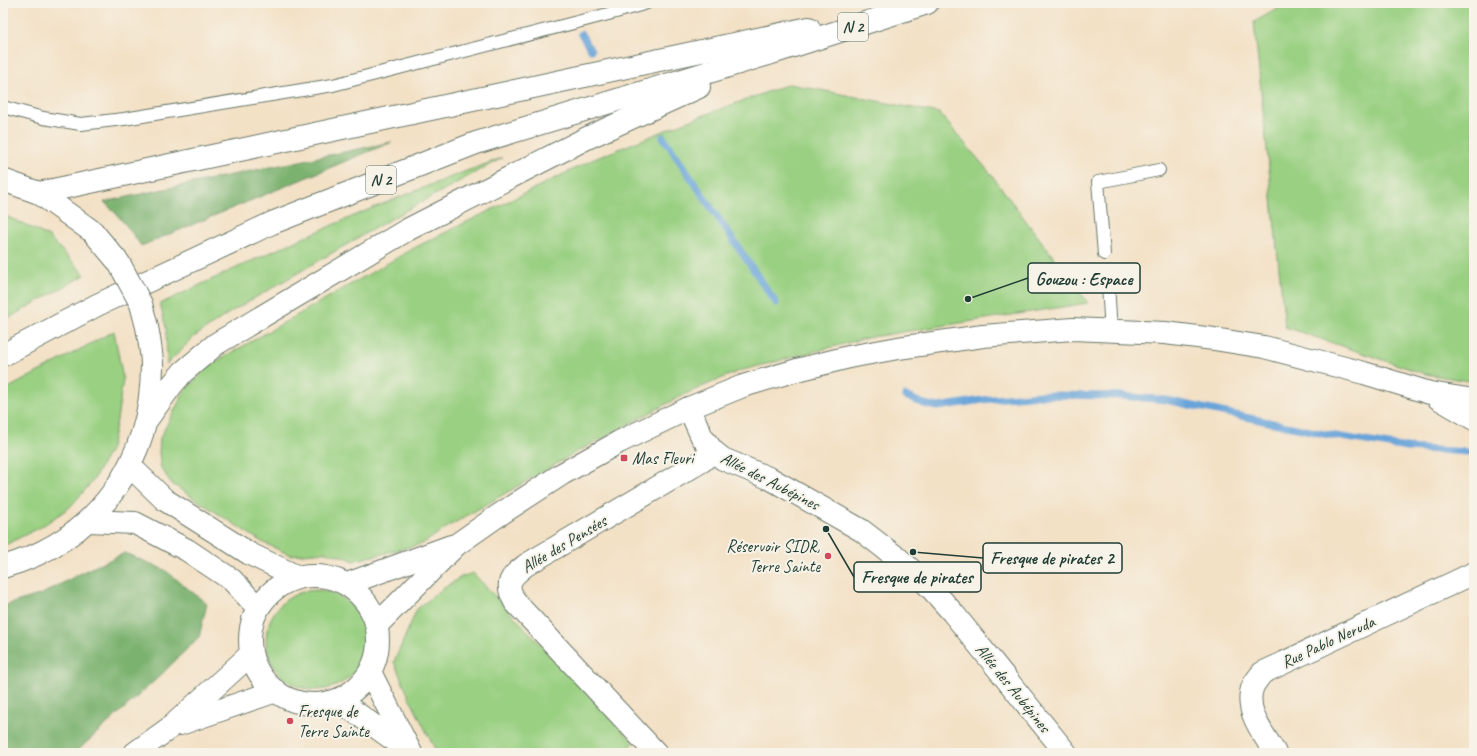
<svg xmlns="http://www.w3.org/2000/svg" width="1477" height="756" font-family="Caveat,sans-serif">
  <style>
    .green { fill: #9ad082; stroke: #5c865b }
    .forest { fill: #7bb270; stroke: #4d7852 }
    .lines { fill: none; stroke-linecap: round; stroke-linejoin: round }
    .stream { stroke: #69a4d9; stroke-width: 7 }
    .lane-casing { stroke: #697667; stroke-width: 14 }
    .street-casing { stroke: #697667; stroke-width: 24 }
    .secondary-casing { stroke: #697667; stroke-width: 24 }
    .primary-casing { stroke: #697667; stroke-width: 24 }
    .lane { stroke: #fff; stroke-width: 12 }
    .street { stroke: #fff; stroke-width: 22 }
    .secondary { stroke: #fff; stroke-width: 22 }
    .primary { stroke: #fff; stroke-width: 22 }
    .secondary-bridge-casing { stroke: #697667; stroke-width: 24; stroke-linecap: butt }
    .secondary-bridge { stroke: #fff; stroke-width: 22 }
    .poi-dot { fill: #d1495b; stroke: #f7f3e8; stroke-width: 1.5 }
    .labels { text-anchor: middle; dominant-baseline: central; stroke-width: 4; stroke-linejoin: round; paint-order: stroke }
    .shield { fill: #f7f3e8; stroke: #60746a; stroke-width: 1 }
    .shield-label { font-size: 16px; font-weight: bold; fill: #1f3d34 }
    .poi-label { font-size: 17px; fill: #1f3d34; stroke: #f7f3e8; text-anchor: start }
    .street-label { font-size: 17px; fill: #1f3d34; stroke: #f7f3e8 }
    .leader { fill: none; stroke: #1f3d34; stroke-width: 1.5 }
    .callout-dot { fill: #1f3d34; stroke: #f7f3e8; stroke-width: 1.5 }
    .callout { fill: #f7f3e8; stroke: #1f3d34; stroke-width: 1.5 }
    .callout-label { font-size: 18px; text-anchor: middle; font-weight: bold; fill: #1f3d34 }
  </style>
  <rect width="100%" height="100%" fill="#f7f3e8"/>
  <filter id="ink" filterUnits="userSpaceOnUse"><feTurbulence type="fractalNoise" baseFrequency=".025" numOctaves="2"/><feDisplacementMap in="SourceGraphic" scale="8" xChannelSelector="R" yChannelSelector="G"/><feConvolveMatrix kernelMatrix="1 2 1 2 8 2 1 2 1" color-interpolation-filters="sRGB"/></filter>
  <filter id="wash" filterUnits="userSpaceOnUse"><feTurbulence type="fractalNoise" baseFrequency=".012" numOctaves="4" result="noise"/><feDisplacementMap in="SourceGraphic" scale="16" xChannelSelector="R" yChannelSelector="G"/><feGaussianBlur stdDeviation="0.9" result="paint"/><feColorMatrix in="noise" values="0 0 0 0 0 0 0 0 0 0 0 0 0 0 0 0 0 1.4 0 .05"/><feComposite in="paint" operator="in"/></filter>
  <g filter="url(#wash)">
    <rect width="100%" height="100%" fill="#f3e1c6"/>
    <g class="green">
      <polygon points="1288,3 1474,3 1474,382 1425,374 1285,327 1254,22"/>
      <polygon points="789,84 939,113 990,173 1088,303 871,337 739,371 685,394 575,453 449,526 422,544 353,561 348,558 326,552 290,555 262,542 172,484 161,468 159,453 160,438 185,390 210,365 416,247 594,159 696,118"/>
      <path d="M502,158l-115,63 -158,92 -35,24 -27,27 -1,-36 -6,-24c112,-54 225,-104 342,-146z"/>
      <polygon points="3,215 26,225 49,237 85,275 3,321"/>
      <polygon points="114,331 123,379 117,420 111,448 93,481 70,507 41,527 3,546 3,391"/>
      <polygon points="473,573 634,743 623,753 437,753 409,697 394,662 417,609 441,590 461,577"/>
      <circle cx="316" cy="640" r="50"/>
    </g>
    <g class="forest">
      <path d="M392,142l-251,104c-11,-17 -22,-30 -37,-44 96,-21 192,-40 288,-60z"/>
      <polygon points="125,553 165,570 207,604 199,637 162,674 75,753 3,753 3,606 42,594 85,571"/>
    </g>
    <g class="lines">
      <g class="stream">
        <polyline points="581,34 591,50"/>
        <polyline points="663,137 776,303"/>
        <polyline points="905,396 924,404 938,407 982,400 1041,395 1121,396 1166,400 1324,434 1407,448 1467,452"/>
      </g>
    </g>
  </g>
  <g filter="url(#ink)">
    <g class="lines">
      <defs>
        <g id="lane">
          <polyline points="3,107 43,118 81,124 124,119 333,85 616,12 647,3"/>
          <polyline points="1104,254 1098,182 1159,170"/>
          <polyline points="1108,285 1111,331"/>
        </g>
        <g id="street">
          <polyline points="689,408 702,437 713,451 723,459 771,479 861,530 900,560 930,587 953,613 1066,753"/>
          <polyline points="370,672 411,753"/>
          <polyline points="338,700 408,750"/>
          <path d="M656,753l-141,-151c-11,-20 -4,-25 11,-37l176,-104 11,-10"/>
          <path d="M1275,753c-11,-19 -32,-43 -22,-67 2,-4 6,-9 9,-13l212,-100"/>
        </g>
        <g id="secondary">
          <polyline points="3,180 39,193 93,232"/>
          <polyline points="1438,398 1474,419"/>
          <polyline points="130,466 165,500 250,554 298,577"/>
          <polyline points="89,521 135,523 187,550 232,580 258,608"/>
          <path d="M3,567c94,-27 149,-105 149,-202 0,-9 -2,-19 -3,-27"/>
          <circle cx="314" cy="640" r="64"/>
          <polyline points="347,584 451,546"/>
          <polyline points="377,625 456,545 496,517 562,474 619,442 689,408 743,386 797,370 849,357 898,348 983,336 1073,329 1165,333 1214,339 1264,347 1364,373 1430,393 1474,400"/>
          <polyline points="180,724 276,691"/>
          <polyline points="135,753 171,727 251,654"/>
        </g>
        <g id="primary">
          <polyline points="39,193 809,28"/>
          <polyline points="3,355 97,305 272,223 476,143 778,51 927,3"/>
          <polyline points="148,418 171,386 183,372 216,344 407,230 587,138 699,87"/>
        </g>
      </defs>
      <use href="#lane" class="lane-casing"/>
      <use href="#street" class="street-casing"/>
      <use href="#secondary" class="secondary-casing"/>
      <use href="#primary" class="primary-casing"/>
      <use href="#lane" class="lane"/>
      <use href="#street" class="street"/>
      <use href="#secondary" class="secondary"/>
      <use href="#primary" class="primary"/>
      <defs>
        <polyline id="secondary-bridge" points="93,232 119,263 141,304 147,327 149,338"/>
      </defs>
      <use href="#secondary-bridge" class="secondary-bridge-casing"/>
      <use href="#secondary-bridge" class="secondary-bridge"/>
    </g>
  </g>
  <g class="poi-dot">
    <rect x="620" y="454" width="8" height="8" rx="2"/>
    <circle cx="828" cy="556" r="4"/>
    <circle cx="290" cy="721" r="4"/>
  </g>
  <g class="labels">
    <g class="shield">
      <rect x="838" y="13" width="30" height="28" rx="3"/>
      <rect x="366" y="166" width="30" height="28" rx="3"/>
    </g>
    <g class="shield-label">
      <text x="853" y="27">N 2</text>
      <text x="381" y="180">N 2</text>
    </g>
    <g class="poi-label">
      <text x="632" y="458">Mas Fleuri</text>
      <text x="820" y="546" text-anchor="end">Réservoir SIDR,<tspan x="820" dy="20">Terre Sainte</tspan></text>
      <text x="298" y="711">Fresque de<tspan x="298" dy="20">Terre Sainte</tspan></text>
    </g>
    <g class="street-label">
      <text transform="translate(770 481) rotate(27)">Allée des Aubépines</text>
      <text transform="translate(564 544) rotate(-31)">Allée des Pensées</text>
      <text transform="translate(1328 642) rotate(-25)">Rue Pablo Neruda</text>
      <text transform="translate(1013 688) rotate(51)">Allée des Aubépines</text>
    </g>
  </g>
  <path class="leader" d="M968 299L1028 278M913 552L983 558M826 529L854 577"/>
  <g class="callout-dot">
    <circle cx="968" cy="299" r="4"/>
    <circle cx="913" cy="552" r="4"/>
    <circle cx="826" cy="529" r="4"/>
  </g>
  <g class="callout">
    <rect x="1028" y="263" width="112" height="30" rx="4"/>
    <rect x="983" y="543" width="139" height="30" rx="4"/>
    <rect x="854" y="562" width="127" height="30" rx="4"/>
  </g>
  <g class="callout-label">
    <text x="1084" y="285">Gouzou : Espace</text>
    <text x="1052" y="564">Fresque de pirates 2</text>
    <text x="917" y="583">Fresque de pirates</text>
  </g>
  <rect width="1477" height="756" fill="none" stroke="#f7f3e8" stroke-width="16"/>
</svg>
